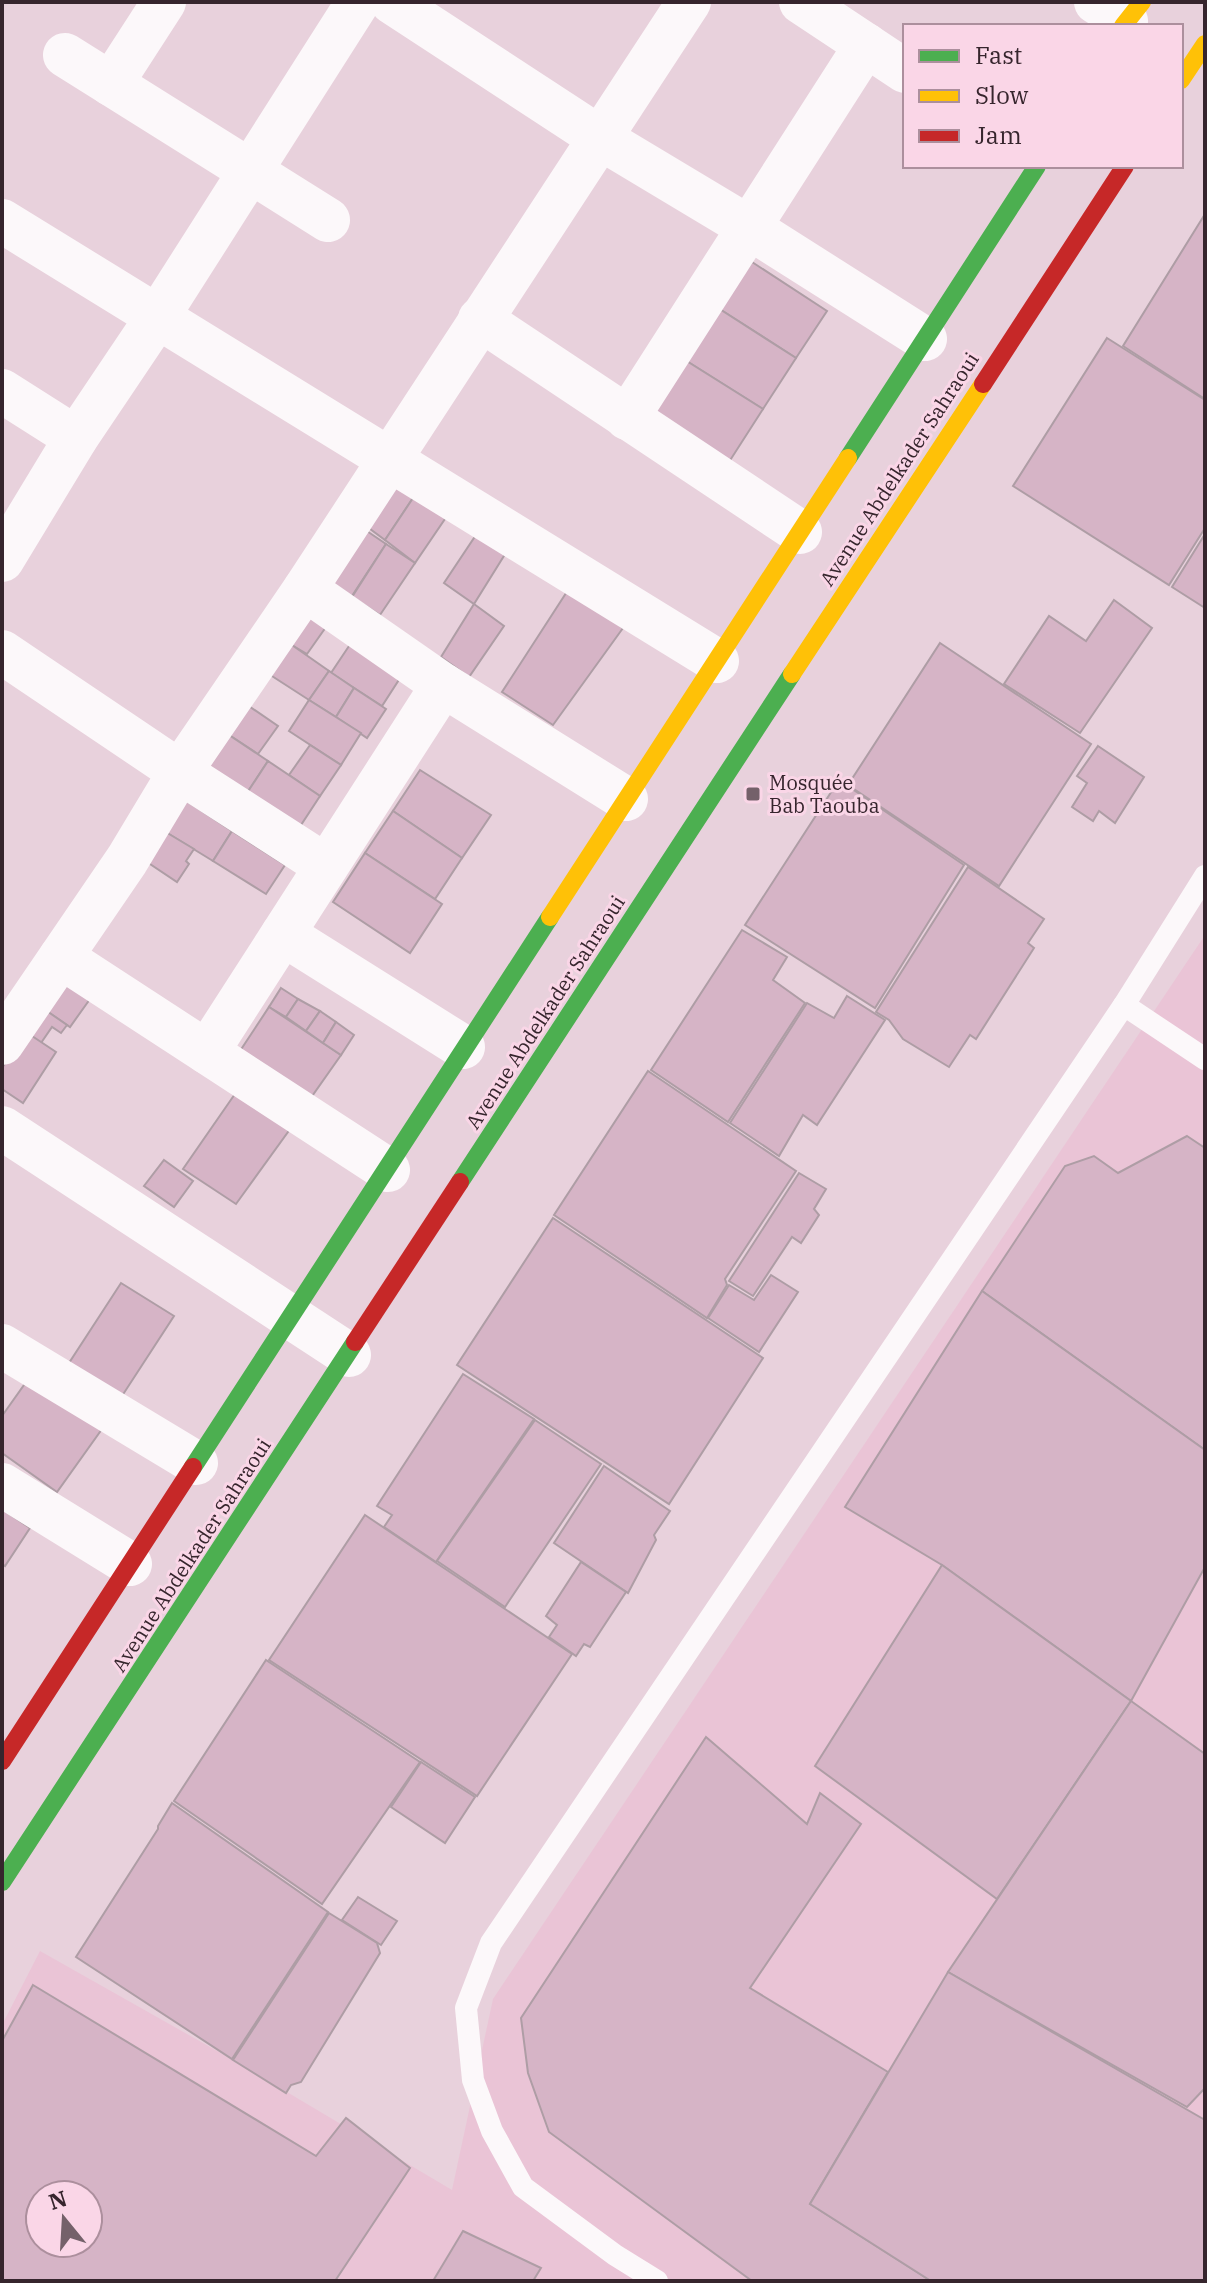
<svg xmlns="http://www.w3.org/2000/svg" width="1207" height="2283" font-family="'IBM Plex Serif',serif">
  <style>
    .built { fill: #eac4d6; fill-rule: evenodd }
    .building { fill: #d6b4c6; stroke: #ae9da5; stroke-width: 2; fill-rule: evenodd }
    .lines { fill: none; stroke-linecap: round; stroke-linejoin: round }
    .lane { stroke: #fcf8fa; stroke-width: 22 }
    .street { stroke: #fcf8fa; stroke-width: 44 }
    .fast { stroke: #4caf50; stroke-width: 18 }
    .slow { stroke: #ffc107; stroke-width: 18 }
    .jam { stroke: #c62828; stroke-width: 18 }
    .poi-dot { fill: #74616a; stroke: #fad6e7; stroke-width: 3 }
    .labels { text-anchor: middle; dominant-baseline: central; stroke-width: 6; stroke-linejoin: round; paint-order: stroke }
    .street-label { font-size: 20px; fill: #36252d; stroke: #fad6e7 }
    .poi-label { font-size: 20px; fill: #36252d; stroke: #fad6e7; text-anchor: start }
  </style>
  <rect width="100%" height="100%" fill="#e8d1dc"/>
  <path class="built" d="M1205,935v1346h-1203v-256l38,-74 193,109 219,130 41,-191zM40,2195h48v48h-48z"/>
  <g class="building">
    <polygon points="1205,214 1205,399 1123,346"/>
    <polygon points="752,262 827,311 796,358 718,308"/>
    <polygon points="718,308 796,358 763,409 685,360"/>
    <polygon points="1107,338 1205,400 1205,528 1169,585 1013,486"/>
    <polygon points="685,360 763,409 729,462 645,412"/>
    <polygon points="389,475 417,492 385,540 358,520"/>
    <polygon points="417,492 449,513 415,563 385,540"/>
    <polygon points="355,523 386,544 350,599 320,579"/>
    <polygon points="478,532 507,551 474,604 444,583"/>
    <polygon points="1205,534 1205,608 1172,587"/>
    <polygon points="386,544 415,563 380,615 352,597"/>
    <polygon points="570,587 623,628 553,725 502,692"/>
    <polygon points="1114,600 1152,628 1080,733 1004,684 1049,616 1086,641"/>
    <polygon points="474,604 504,626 469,677 441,657"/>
    <polygon points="305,612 326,627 307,654 285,641"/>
    <polygon points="279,636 329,671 309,700 258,667"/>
    <polygon points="351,643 402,675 382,706 331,673"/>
    <polygon points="940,643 1091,744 999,886 848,785"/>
    <polygon points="329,671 354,688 336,717 309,700"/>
    <polygon points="354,688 386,709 367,738 336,717"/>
    <polygon points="240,700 278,726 258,754 220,729"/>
    <polygon points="309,700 361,733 341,765 289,731"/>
    <polygon points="220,729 268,761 247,793 198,763"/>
    <polygon points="310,745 341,765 320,796 289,775"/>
    <polygon points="1098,746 1144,777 1115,823 1099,811 1093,821 1072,807 1087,783 1077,776"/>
    <polygon points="268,761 320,796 299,828 247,793"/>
    <polygon points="420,770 491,815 462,858 393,811"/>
    <polygon points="839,780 964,865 875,1008 745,925"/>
    <polygon points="182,798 232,831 213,861 164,831"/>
    <polygon points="393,811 462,858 435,899 365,853"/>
    <polygon points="164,831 194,849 186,861 189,864 177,882 144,860"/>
    <polygon points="232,831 285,865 266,894 213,861"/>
    <polygon points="365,853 442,904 410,953 333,902"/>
    <polygon points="968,867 1044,919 1028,943 1034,948 976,1039 970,1035 949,1067 903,1039 889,1020 876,1012"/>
    <polygon points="742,930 787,957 773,980 805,1003 728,1122 651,1070"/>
    <polygon points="59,977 90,999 70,1027 39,1006"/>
    <polygon points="281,988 298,999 286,1017 269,1007"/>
    <polygon points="847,996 885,1020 817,1125 803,1115 779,1156 730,1123 807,1003 834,1018"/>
    <polygon points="298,999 320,1011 306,1031 286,1017"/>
    <polygon points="269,1007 341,1055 310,1099 240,1051"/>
    <polygon points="44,1009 67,1025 61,1033 52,1027 41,1043 28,1035"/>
    <polygon points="320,1011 336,1022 323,1043 306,1031"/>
    <polygon points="336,1022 354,1035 341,1055 323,1043"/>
    <polygon points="26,1032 56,1052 23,1103 2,1089 2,1068"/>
    <polygon points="648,1071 796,1171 725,1279 727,1285 707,1318 554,1215"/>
    <polygon points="237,1091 293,1125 236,1204 183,1169"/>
    <polygon points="1187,1136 1205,1148 1205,1450 982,1291 1065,1166 1094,1156 1118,1173"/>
    <polygon points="164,1160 193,1181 174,1207 144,1186"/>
    <polygon points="799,1173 826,1189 814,1209 819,1215 801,1243 792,1237 753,1296 729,1281"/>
    <polygon points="553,1218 763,1358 669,1504 457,1365"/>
    <polygon points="771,1275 798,1292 759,1352 708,1318 729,1285 754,1300"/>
    <polygon points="121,1283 174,1316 122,1396 69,1363"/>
    <polygon points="982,1291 1205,1450 1205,1567 1131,1701 942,1565 845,1507"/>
    <polygon points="463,1374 534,1419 436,1562 384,1527 392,1515 377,1506"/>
    <polygon points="29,1378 102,1429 57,1492 2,1453 2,1416"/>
    <polygon points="535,1420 601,1464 505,1607 437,1561"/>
    <polygon points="604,1466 670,1511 654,1535 656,1540 628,1593 554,1543"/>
    <polygon points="2,1509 30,1528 5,1566 2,1564"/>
    <polygon points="365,1515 572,1654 477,1796 269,1660"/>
    <polygon points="581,1562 626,1592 590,1647 584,1644 576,1656 549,1637 557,1625 546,1616"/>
    <polygon points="942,1565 1131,1701 997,1899 815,1766"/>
    <polygon points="266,1660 420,1762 322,1904 174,1801"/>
    <polygon points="1131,1701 1205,1754 1205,2088 1187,2107 948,1972"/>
    <polygon points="706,1737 807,1824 820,1793 861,1824 750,1988 888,2072 810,2204 931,2281 752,2281 549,2132 528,2073 521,2018"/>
    <polygon points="421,1762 475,1797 445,1843 391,1807"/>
    <polygon points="172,1803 328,1912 232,2059 76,1957 158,1829 158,1826"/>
    <polygon points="358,1897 397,1921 381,1945 342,1920"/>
    <polygon points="329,1913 377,1943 380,1953 301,2082 291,2085 286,2093 233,2060"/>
    <polygon points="948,1972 1205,2120 1205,2281 931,2281 810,2204"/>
    <path d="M33,1985l283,171 30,-38 64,50 -75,113h-333v-240zM40,2195h48v48h-48z"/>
    <polygon points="463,2231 541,2268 533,2281 433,2281"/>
  </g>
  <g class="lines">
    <g class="lane">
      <polyline points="1124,1005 1205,1059"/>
      <polyline points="657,2281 615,2255 523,2187 492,2131 473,2080 466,2008 491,1943 1124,1005 1205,876"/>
    </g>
    <g class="street">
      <polyline points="392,2 600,138 750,228 925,339"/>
      <polyline points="801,2 905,71"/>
      <polyline points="1096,2 1126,21"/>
      <polyline points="65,55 328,220"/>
      <polyline points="111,84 164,2"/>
      <polyline points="2,221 717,661"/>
      <polyline points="480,319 800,532"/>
      <polyline points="2,391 76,438"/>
      <polyline points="627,418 866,45"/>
      <polyline points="2,560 76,438 158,316 358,2"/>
      <polyline points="305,589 443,685 626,799"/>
      <polyline points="2,652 180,772 326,866"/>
      <polyline points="283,934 463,1047"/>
      <polyline points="61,957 388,1170"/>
      <polyline points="2,1043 127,860 180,772 305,589 689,2"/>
      <polyline points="207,1052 443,685"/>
      <polyline points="2,1128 349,1355"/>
      <polyline points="2,1346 196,1463"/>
      <polyline points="2,1485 130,1564"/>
    </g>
    <g class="fast">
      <polyline points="848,458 1037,166"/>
      <polyline points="460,1182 792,674"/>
      <polyline points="193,1467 550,917"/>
      <polyline points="2,1882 355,1342"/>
    </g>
    <g class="slow">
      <polyline points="1123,26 1142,2"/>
      <polyline points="1181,80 1205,44"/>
      <polyline points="792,674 983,384"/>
      <polyline points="550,917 848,458"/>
    </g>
    <g class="jam">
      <polyline points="983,384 1125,166"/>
      <polyline points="355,1342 460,1182"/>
      <polyline points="2,1761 193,1467"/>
    </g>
  </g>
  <rect class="poi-dot" x="745" y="786" width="16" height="16" rx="4"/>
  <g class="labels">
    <g class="street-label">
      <text transform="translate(899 469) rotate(-57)">Avenue Abdelkader Sahraoui</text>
      <text transform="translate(545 1012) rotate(-57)">Avenue Abdelkader Sahraoui</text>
      <text transform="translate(191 1555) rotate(-57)">Avenue Abdelkader Sahraoui</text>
    </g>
    <g class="poi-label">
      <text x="769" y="782">Mosquée<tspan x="769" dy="23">Bab Taouba</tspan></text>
    </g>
  </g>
  <rect width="1207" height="2283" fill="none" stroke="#36252d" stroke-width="8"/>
  <rect x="903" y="24" width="280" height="144" fill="#fad6e7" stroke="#ac8f9d" stroke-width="2"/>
  <rect x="919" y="50" width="40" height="12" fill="#4caf50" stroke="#ac8f9d" stroke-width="2"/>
  <text x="975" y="64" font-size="24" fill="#36252d">Fast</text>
  <rect x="919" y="90" width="40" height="12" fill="#ffc107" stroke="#ac8f9d" stroke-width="2"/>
  <text x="975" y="104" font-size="24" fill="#36252d">Slow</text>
  <rect x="919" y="130" width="40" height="12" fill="#c62828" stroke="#ac8f9d" stroke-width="2"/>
  <text x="975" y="144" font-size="24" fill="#36252d">Jam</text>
  <g transform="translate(64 2219) rotate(342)"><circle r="38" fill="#fad6e7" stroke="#ac8f9d" stroke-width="2"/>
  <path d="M0-6L14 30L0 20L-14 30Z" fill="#74616a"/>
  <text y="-12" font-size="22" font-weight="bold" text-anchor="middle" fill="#36252d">N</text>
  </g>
</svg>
